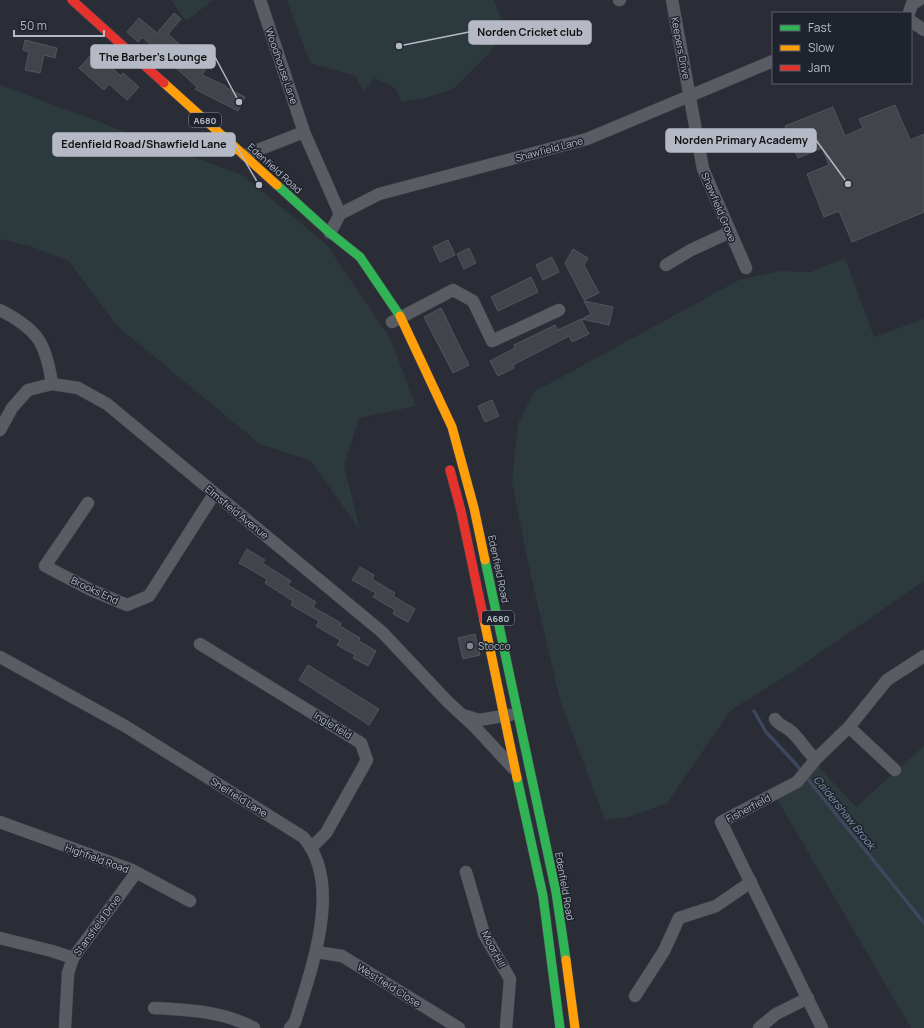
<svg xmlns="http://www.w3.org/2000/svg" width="924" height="1028" font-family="Manrope,sans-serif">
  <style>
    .green { fill: #2c3a3d }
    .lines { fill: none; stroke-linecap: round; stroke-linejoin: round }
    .stream { stroke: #3e475e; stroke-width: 3.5 }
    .building { fill: #41444a; stroke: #52555d }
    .street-casing { stroke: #46484e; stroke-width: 13 }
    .fast-casing { stroke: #484a52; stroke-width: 10 }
    .slow-casing { stroke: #484a52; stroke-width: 10 }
    .jam-casing { stroke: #484a52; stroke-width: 10 }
    .street { stroke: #5a5c63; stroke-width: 12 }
    .fast { stroke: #30b455; stroke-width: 9 }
    .slow { stroke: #ff9f0a; stroke-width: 9 }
    .jam { stroke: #e5322d; stroke-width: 9 }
    .poi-dot { fill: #848893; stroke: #1f232e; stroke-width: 1.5 }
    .labels { text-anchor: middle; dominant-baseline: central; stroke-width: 3; stroke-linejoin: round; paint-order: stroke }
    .shield { fill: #1f232e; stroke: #888c98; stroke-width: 1 }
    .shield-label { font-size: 9px; font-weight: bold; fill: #b5b9c5 }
    .street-label { font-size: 10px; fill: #b5b9c5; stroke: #1f232e }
    .poi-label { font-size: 10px; fill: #b5b9c5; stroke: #1f232e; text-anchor: start }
    .water-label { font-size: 11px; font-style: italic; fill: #818ea9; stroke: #1f232e }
    .leader { fill: none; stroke: #b5b9c5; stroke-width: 1.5 }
    .callout-dot { fill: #b5b9c5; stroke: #1f232e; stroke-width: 1.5 }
    .callout { fill: #b5b9c5; stroke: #b5b9c5; stroke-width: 1.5 }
    .callout-label { font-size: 11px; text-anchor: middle; font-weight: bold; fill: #111 }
  </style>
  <rect width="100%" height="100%" fill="#2a2d35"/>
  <g class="green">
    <polygon points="171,0 213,0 186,21"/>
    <polygon points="287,0 494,0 503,24 500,38 488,54 453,89 425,98 402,102 395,88 375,78 363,91 356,76 310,63"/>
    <polygon points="0,85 242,175 326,244 390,338 416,406 359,418 344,466 360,530 311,461 260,444 116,325 69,261 30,246 0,239"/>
    <polygon points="845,258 874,337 924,319 924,581 792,672 731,710 667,803 628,817 605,820 560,700 528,563 512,482 518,424 534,392 739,280 779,271 811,272"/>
    <polygon points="924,746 924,1028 911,1028 774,794 818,766 856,807"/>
  </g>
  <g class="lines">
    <polyline class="stream" points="754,711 766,732 794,762 924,923"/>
  </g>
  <g class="building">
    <polygon points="174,13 181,19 168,34 206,68 202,75 226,86 225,87 245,97 238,111 195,89 197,87 142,37 138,42 127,32 139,18 157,33"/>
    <polygon points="25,40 57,48 55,58 44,55 40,73 25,70 29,52 23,50"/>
    <polygon points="94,52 121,76 123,73 139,87 127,100 109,84 104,90 79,68"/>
    <polygon points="895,105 910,140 924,134 924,212 852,242 839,211 824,217 807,174 829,165 822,148 798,158 785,126 833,107 845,136 863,128 859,119"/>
    <polygon points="448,240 455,255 440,262 433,247"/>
    <polygon points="469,248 476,263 464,269 457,254"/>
    <polygon points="573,249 588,258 584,265 599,293 584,300 565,263"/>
    <polygon points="552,257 559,272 543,280 536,265"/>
    <polygon points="531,277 538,292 498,311 491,297"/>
    <polygon points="584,301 613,307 609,325 582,319 591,314"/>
    <polygon points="441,308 469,365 453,373 424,317"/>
    <polygon points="581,319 589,334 572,342 569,336 513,365 514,368 498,376 490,361 515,348 514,345 555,325 558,330"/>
    <polygon points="492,400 499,416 485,422 478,406"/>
    <polygon points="247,549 265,560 262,563 291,581 288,585 316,602 313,607 341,623 340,626 360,638 359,641 376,651 368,666 353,658 355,655 337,645 340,640 316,626 319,621 291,605 293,601 265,583 267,579 239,563"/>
    <polygon points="360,567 374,575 372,579 395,593 393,596 415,609 408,622 393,614 395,610 373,597 376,593 352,580"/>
    <polygon points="475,634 480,655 463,659 458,638"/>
    <polygon points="308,665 379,709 369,725 299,680"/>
  </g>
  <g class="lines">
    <defs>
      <g id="street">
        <polyline points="260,0 304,132 340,214"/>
        <polyline points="619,0 620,0"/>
        <polyline points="672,0 703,169 746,268"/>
        <polyline points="909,13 912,4 919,0"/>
        <polyline points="911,21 924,30"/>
        <polyline points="245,155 304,132"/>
        <polyline points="330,233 340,214 379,194 587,139 773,61"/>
        <polyline points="666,265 691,250 730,232"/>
        <path d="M0,310c37,19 46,32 52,74"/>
        <polyline points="392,322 453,290 473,301 492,341 559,310"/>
        <polyline points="0,430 12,408 28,390 52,384 78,388 107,404 382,632 447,701 474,726 513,768"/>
        <polyline points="88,503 45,566 91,590 127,605 149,596 214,494"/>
        <polyline points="200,644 361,743 367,760 326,833 312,847"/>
        <path d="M0,657l125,69 178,111c41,46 8,133 -8,185l-5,6"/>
        <polyline points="466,716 479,720 510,715"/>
        <path d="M775,719c4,6 7,6 13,10 11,7 17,22 28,30"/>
        <polyline points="849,727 895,770"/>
        <polyline points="0,822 132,870 190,901"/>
        <polyline points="466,872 484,934 510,979 506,1028"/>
        <polyline points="0,938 52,951 73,958"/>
        <polyline points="316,952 342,956 459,1028"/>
        <polyline points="635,996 664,951 679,918 716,906 751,882"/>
        <path d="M154,1008c35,2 69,3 100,20"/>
        <polyline points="65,1028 68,973 73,958 136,873"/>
        <polyline points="759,1028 776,1014 808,998"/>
        <polyline points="822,1028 721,822 797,782 816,759 849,727 887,680 924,656"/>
      </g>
      <g id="fast">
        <polyline points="277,185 330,233 360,257 400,316"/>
        <polyline points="485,560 556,892 566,960"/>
        <polyline points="517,778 543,896 560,1028"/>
      </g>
      <g id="slow">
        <polyline points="164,83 277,185"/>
        <polyline points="400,316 452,427 474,508 485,560"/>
        <polyline points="484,620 517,778"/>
        <polyline points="566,960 575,1028"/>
      </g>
      <g id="jam">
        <polyline points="72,0 164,83"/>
        <polyline points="450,470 461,511 484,620"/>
      </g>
    </defs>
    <use href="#street" class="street-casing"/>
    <use href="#fast" class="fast-casing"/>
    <use href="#slow" class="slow-casing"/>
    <use href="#jam" class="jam-casing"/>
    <use href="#street" class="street"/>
    <use href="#fast" class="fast"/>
    <use href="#slow" class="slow"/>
    <use href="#jam" class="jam"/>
  </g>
  <circle class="poi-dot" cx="470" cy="646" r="4"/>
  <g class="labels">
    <g class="shield">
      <rect x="189" y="113" width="32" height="14" rx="3"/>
      <rect x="482" y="611" width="32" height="14" rx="3"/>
    </g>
    <g class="shield-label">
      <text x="205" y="120">A680</text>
      <text x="498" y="618">A680</text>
    </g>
    <g class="street-label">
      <text transform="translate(681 48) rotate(79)">Keepers Drive</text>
      <text transform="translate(282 66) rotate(71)">Woodhouse Lane</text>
      <text transform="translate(549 149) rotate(-15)">Shawfield Lane</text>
      <text transform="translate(275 168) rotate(42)">Edenfield Road</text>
      <text transform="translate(719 207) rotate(67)">Shawfield Grove</text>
      <text transform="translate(237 512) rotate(39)">Elmsfield Avenue</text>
      <text transform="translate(499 569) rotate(78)">Edenfield Road</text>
      <text transform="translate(95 590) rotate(25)">Brooks End</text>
      <text transform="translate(333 725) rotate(31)">Inglefield</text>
      <text transform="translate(239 797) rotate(32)">Shelfield Lane</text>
      <text transform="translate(748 808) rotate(-28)">Fisherfield</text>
      <text transform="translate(97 858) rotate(20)">Highfield Road</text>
      <text transform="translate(565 886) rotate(80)">Edenfield Road</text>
      <text transform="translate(97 925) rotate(-54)">Stansfield Drive</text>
      <text transform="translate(494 949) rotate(62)">Moor Hill</text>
      <text transform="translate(389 985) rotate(32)">Westfield Close</text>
    </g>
    <g class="poi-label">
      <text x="478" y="646">Stocco</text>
    </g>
    <g class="water-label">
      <text transform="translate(845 812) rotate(51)">Caldershaw Brook</text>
    </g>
  </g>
  <path class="leader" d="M399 46L469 32M239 102L215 57M848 184L816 140M259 185L235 144"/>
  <g class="callout-dot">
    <circle cx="399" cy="46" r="4"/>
    <circle cx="239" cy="102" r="4"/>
    <circle cx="848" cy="184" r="4"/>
    <circle cx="259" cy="185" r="4"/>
  </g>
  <g class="callout">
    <rect x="469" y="21" width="122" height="23" rx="4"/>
    <rect x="91" y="45" width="124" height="23" rx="4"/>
    <rect x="666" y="129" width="150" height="23" rx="4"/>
    <rect x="53" y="133" width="182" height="23" rx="4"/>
  </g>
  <g class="callout-label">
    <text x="530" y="36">Norden Cricket club</text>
    <text x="153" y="61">The Barber's Lounge</text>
    <text x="741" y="144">Norden Primary Academy</text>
    <text x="144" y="148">Edenfield Road/Shawfield Lane</text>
  </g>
  <rect x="772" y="12" width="140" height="72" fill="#1f232e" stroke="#5b5f6a"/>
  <rect x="780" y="25" width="20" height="6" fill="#30b455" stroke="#5b5f6a"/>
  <text x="808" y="32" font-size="12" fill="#b5b9c5">Fast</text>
  <rect x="780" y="45" width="20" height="6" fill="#ff9f0a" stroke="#5b5f6a"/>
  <text x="808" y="52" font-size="12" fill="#b5b9c5">Slow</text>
  <rect x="780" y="65" width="20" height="6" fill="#e5322d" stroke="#5b5f6a"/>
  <text x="808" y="72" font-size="12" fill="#b5b9c5">Jam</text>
  <path d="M14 30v6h90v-6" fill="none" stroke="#b5b9c5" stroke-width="2"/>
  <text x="20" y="30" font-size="12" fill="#b5b9c5" stroke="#1f232e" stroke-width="3" paint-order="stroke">50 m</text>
</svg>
